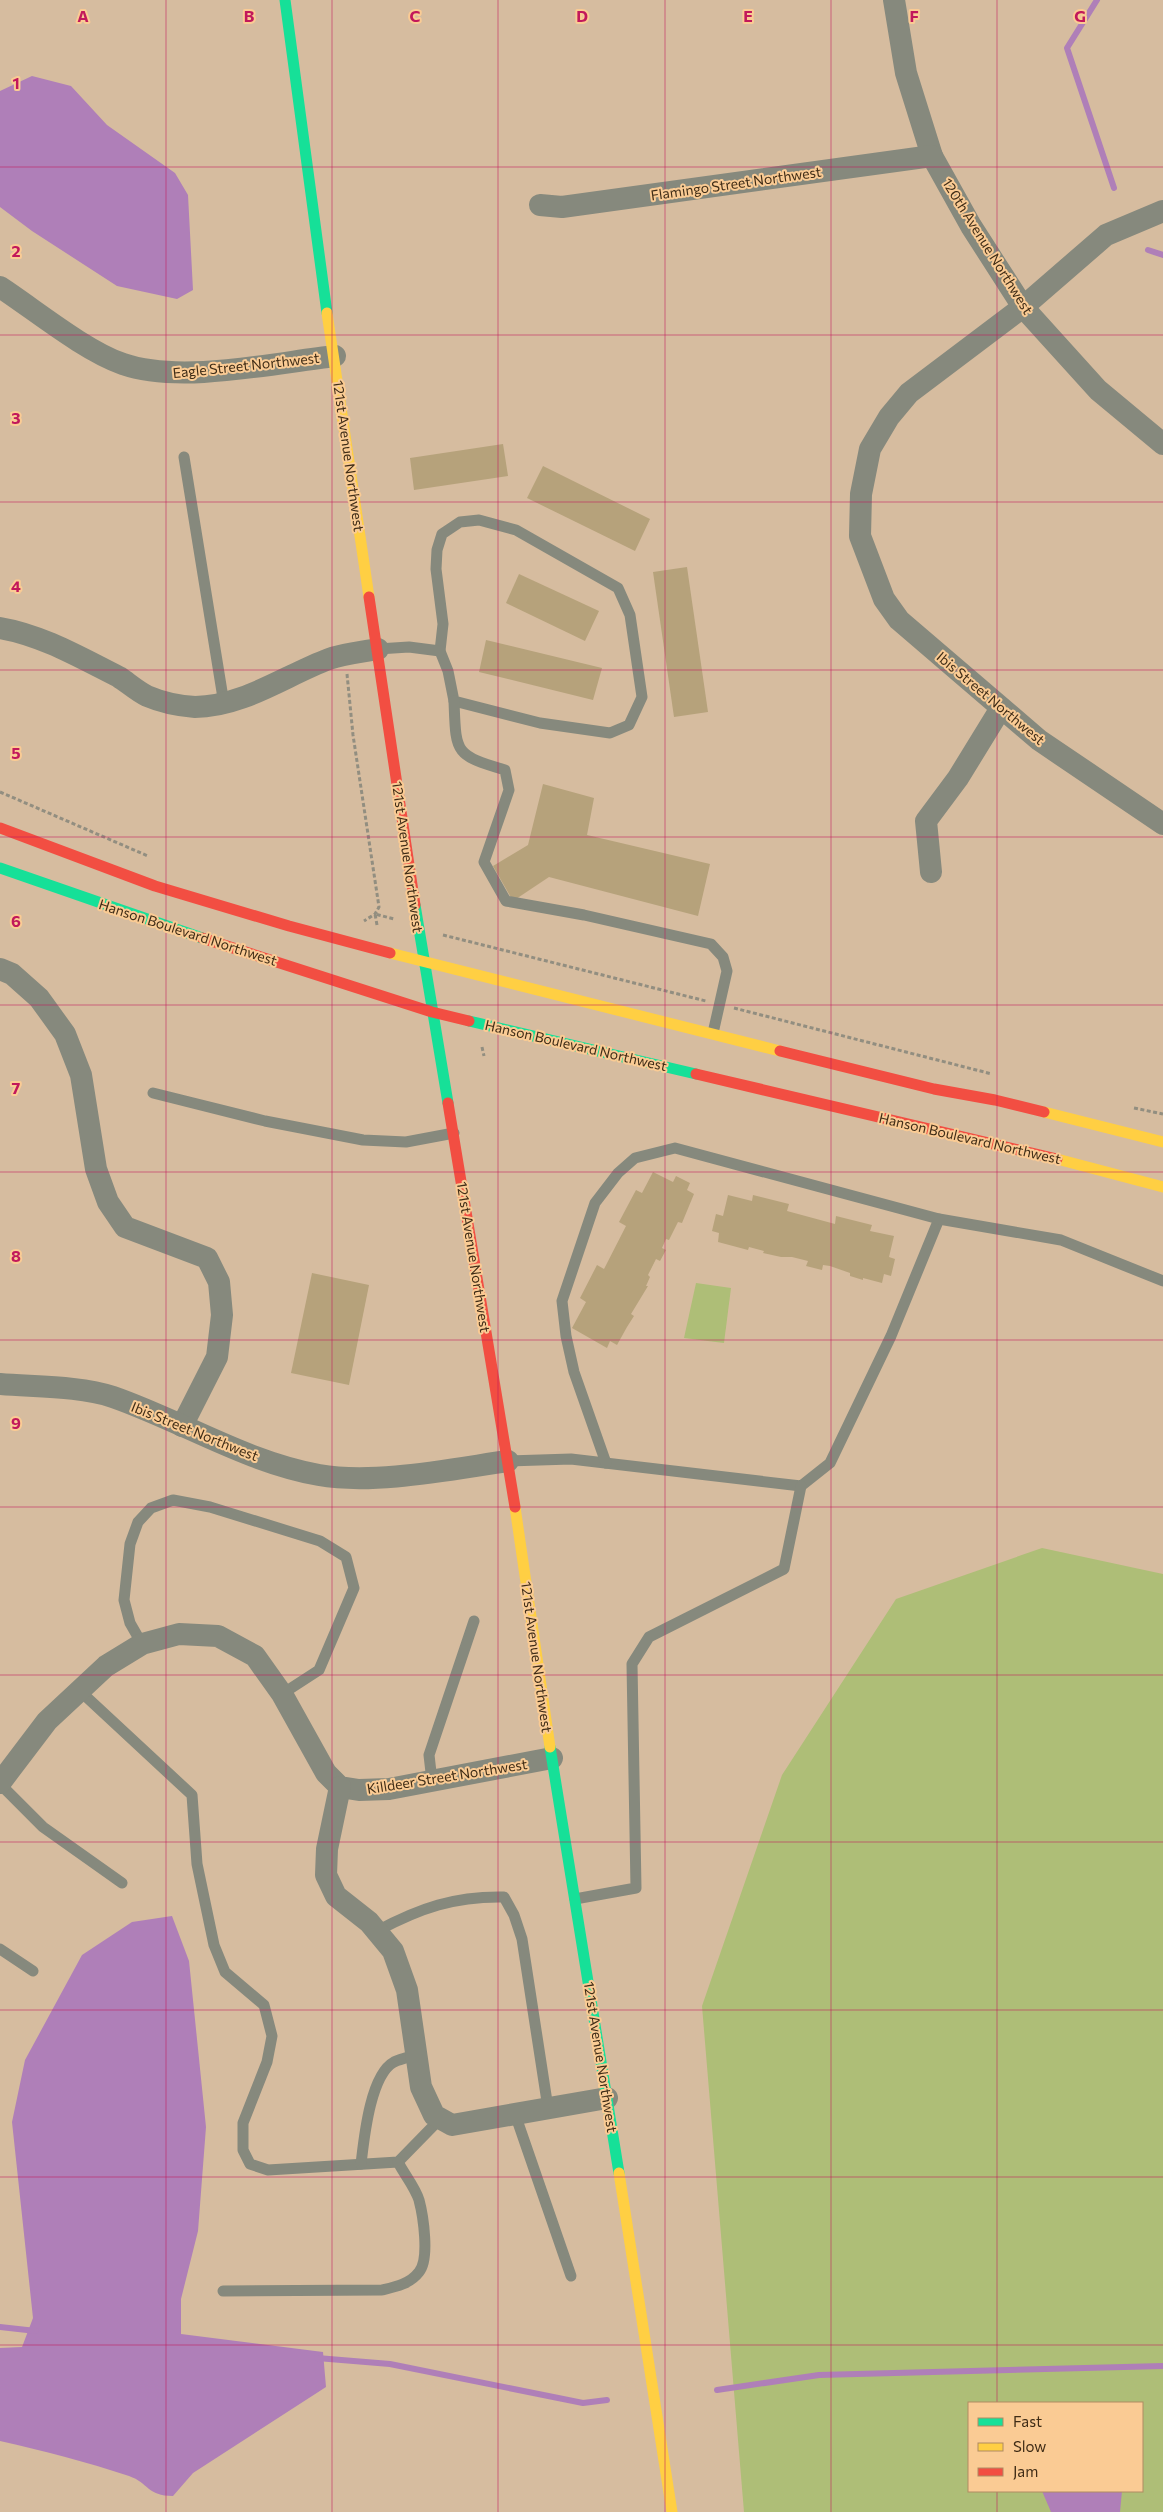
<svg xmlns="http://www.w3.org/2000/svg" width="1163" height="2512" font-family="Commissioner,sans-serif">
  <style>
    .green { fill: #aebe77; fill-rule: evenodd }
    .water { fill: #af7fb8 }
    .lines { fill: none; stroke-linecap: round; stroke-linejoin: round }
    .stream { stroke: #af7fb8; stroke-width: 6 }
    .building { fill: #b6a27b }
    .path { stroke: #928e80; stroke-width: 3; stroke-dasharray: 4 2.5; stroke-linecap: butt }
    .lane { stroke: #86897d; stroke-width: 11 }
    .street { stroke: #86897d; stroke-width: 22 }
    .fast { stroke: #16e098; stroke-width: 11 }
    .slow { stroke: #ffcf43; stroke-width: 11 }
    .jam { stroke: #f24e42; stroke-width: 11 }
    .grid { fill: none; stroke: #c2185b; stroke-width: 1; stroke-opacity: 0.55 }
    .labels { text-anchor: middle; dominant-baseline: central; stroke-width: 4; stroke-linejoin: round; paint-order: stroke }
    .street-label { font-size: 14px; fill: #3f2c16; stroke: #facb94 }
    .grid-label { font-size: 16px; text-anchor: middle; font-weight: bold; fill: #c2185b; stroke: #facb94; stroke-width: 4; stroke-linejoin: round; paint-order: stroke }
  </style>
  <rect width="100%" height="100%" fill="#d6bc9f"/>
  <g class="green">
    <polygon points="696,1283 731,1288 724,1343 684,1338"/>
    <path d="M1042,1548l121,26v938h-419l-42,-506 80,-231 114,-176zM969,2403h173v88h-173z"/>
  </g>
  <g class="water">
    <polygon points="32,76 71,86 107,125 175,173 188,195 193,290 177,299 117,286 32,231 0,207 0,91"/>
    <path d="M172,1916l17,45 17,166 -8,104 -17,68v35l142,18 3,35 -133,86 -20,23c-26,0 -24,-13 -44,-20 -42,-14 -85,-25 -129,-35v-93l22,-1 11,-29 -21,-196 13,-62 57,-105 50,-33z"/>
    <polygon points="1042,2491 1122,2491 1120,2512 1051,2512"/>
  </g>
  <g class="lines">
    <g class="stream">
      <polyline points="1097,0 1067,48 1114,188"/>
      <polyline points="1148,250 1163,255"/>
      <polyline points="0,2327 36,2331"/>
      <polyline points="317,2358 390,2364 583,2403 607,2400"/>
      <polyline points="717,2390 819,2375 1163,2366"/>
    </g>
  </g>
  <g class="building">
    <polygon points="503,444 508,476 414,490 410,458"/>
    <polygon points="543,466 650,519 635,551 527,498"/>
    <polygon points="687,567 708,712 674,717 653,572"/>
    <polygon points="519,574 599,611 585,641 506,603"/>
    <polygon points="486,640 602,668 593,700 479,672"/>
    <polygon points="543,784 594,798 587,835 710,864 698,916 549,877 513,901 493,866 528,845"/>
    <polygon points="653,1172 673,1182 676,1176 690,1183 687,1190 694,1194 682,1223 678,1222 669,1240 666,1239 662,1248 666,1250 660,1261 656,1259 648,1275 650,1277 646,1286 648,1286 631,1314 634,1316 627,1327 617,1345 610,1341 607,1348 572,1328 586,1302 580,1298 597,1265 604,1269 626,1226 619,1222 636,1190 642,1193"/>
    <polygon points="728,1195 752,1201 753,1195 789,1204 787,1211 835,1224 836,1216 872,1225 870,1231 894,1236 889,1257 895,1259 891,1276 884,1274 882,1283 863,1278 863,1280 850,1276 850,1273 830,1266 823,1265 822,1270 806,1266 808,1261 792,1257 781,1257 763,1253 764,1251 749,1247 748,1250 718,1242 719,1233 712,1231 716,1214 723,1216"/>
    <polygon points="312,1273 369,1285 349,1385 291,1373"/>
  </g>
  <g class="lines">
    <g class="path">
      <polyline points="347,674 353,735 379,907 375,914 364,921"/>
      <polyline points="0,792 148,856"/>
      <polyline points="377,925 375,914 394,919"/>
      <polyline points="443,935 706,1001"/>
      <polyline points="734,1008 992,1074"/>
      <polyline points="482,1047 484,1056"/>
      <polyline points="1134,1108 1163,1114"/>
    </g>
    <g class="lane">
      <polyline points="184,457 224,704"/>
      <polygon points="479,520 516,530 618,588 630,615 642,697 629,725 610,733 540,723 454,701 448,671 440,651 443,624 436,569 437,550 442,534 460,522"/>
      <polyline points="378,649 409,647 440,651"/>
      <path d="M454,701c2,52 0,54 51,69l4,20 -25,72 22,39 78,14 127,29 12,13 4,14 -14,62"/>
      <polyline points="153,1093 265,1121 363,1140 406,1142 454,1133"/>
      <polyline points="508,1461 571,1459 801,1486 830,1463 891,1336 939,1219"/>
      <polyline points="606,1463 574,1372 566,1336 562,1301 595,1203 618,1173 635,1158 675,1148 939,1219 1061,1240 1163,1281"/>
      <polyline points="142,1644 130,1623 124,1600 130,1544 138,1522 151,1508 173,1500 210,1507 320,1541 346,1557 354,1588 319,1670 282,1694"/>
      <polyline points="80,1691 192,1795 197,1864 214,1945 225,1972 264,2005 272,2036 267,2062 243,2123 243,2150 250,2164 268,2170 398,2162 441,2118"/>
      <polyline points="432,1781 429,1755 474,1621"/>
      <polyline points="0,1784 43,1827 122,1883"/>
      <polyline points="575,1899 636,1888 632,1664 649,1637 784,1569 801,1486"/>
      <path d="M377,1931c43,-23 78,-35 127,-34l10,18 8,24 26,169"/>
      <polyline points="0,1949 33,1971"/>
      <polyline points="515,2114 571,2276"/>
      <path d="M361,2164c3,-25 9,-89 33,-102 6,-3 15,-5 22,-7"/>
      <path d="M223,2291l159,-1c13,-3 28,-6 37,-18 11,-13 4,-57 0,-72 -4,-13 -15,-26 -21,-38"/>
    </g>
    <g class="street">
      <polyline points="894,0 906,73 932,156 971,226 1023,307 1098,390 1163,444"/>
      <polyline points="540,205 562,207 932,156"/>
      <polyline points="1163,211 1106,235 1023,307 909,393 889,417 870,449 861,494 860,536 884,599 899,620 1039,740 1163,824"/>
      <path d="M0,287c35,23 85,64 123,77 58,20 150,-1 212,-8"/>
      <path d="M0,628c42,7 81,30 119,49 9,6 18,14 28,19 14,6 33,10 48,11 47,0 91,-32 134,-48 16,-6 33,-7 49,-10"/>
      <polyline points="931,872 926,821 958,778 1001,708"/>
      <polyline points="0,969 12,974 39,998 65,1034 81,1075 96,1169 108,1202 125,1227 207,1258 219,1282 222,1315 217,1357 182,1426"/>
      <path d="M0,1384c35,3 80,2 113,13 69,24 133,65 206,78 55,10 133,-6 189,-14"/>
      <polyline points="0,1783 47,1721 106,1666 142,1644 179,1634 218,1636 255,1656 282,1694 326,1773 340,1787 359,1790 389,1789 552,1758"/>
      <polyline points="340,1787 327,1849 326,1875 336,1896 369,1922 393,1951 407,1990 421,2087 434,2115 452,2125 607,2098"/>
    </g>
    <g class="fast">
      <polyline points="285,0 327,313"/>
      <polyline points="0,868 202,938"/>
      <polyline points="415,905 448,1103"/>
      <polyline points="469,1021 696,1074"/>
      <polyline points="550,1747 619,2173"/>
    </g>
    <g class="slow">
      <polyline points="327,313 369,597"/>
      <polyline points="390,953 780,1051"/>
      <polyline points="1044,1112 1163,1142"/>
      <polyline points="1057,1159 1163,1187"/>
      <polyline points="515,1507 550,1747"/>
      <polyline points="619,2173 672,2512"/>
    </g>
    <g class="jam">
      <polyline points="369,597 415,905"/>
      <polyline points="0,828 155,886 289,926 390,953"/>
      <polyline points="202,938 432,1012 469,1021"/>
      <polyline points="780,1051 934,1089 995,1100 1044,1112"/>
      <polyline points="696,1074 1057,1159"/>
      <polyline points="448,1103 515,1507"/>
    </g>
  </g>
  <path class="grid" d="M166,0v2512M332,0v2512M498,0v2512M665,0v2512M831,0v2512M997,0v2403M0,167h1163M0,335h1163M0,502h1163M0,670h1163M0,837h1163M0,1005h1163M0,1172h1163M0,1340h1163M0,1507h1163M0,1675h1163M0,1842h1163M0,2010h1163M0,2177h1163M0,2345h1163M997,2491v21"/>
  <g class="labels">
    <g class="street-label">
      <text transform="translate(736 183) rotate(-8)">Flamingo Street Northwest</text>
      <text transform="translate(988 246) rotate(58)">120th Avenue Northwest</text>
      <text transform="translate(246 365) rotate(-6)">Eagle Street Northwest</text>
      <text transform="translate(349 456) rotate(82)">121st Avenue Northwest</text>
      <text transform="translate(991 698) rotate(40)">Ibis Street Northwest</text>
      <text transform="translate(408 857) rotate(82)">121st Avenue Northwest</text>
      <text transform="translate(188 932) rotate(18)">Hanson Boulevard Northwest</text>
      <text transform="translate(576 1045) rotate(13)">Hanson Boulevard Northwest</text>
      <text transform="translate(970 1138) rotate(13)">Hanson Boulevard Northwest</text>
      <text transform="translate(474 1257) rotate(81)">121st Avenue Northwest</text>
      <text transform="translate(195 1431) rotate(22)">Ibis Street Northwest</text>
      <text transform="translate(537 1657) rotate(82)">121st Avenue Northwest</text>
      <text transform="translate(447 1776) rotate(-9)">Killdeer Street Northwest</text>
      <text transform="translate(601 2057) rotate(81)">121st Avenue Northwest</text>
    </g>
  </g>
  <g class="grid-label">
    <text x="83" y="22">A</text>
    <text x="249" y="22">B</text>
    <text x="415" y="22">C</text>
    <text x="582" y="22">D</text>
    <text x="748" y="22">E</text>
    <text x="914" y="22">F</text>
    <text x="1080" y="22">G</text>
    <text x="16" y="89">1</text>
    <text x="16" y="257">2</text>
    <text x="16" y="424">3</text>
    <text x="16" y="592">4</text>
    <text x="16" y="759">5</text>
    <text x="16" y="927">6</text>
    <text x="16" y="1094">7</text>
    <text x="16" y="1262">8</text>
    <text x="16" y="1429">9</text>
  </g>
  <rect x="968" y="2402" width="175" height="90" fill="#facb94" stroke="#af8b62"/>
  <rect x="978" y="2418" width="25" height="8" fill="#16e098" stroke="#af8b62"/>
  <text x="1013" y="2427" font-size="15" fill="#3f2c16">Fast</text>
  <rect x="978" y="2443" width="25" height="8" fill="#ffcf43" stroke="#af8b62"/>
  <text x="1013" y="2452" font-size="15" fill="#3f2c16">Slow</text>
  <rect x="978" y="2468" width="25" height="8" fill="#f24e42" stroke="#af8b62"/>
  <text x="1013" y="2477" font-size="15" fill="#3f2c16">Jam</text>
</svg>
